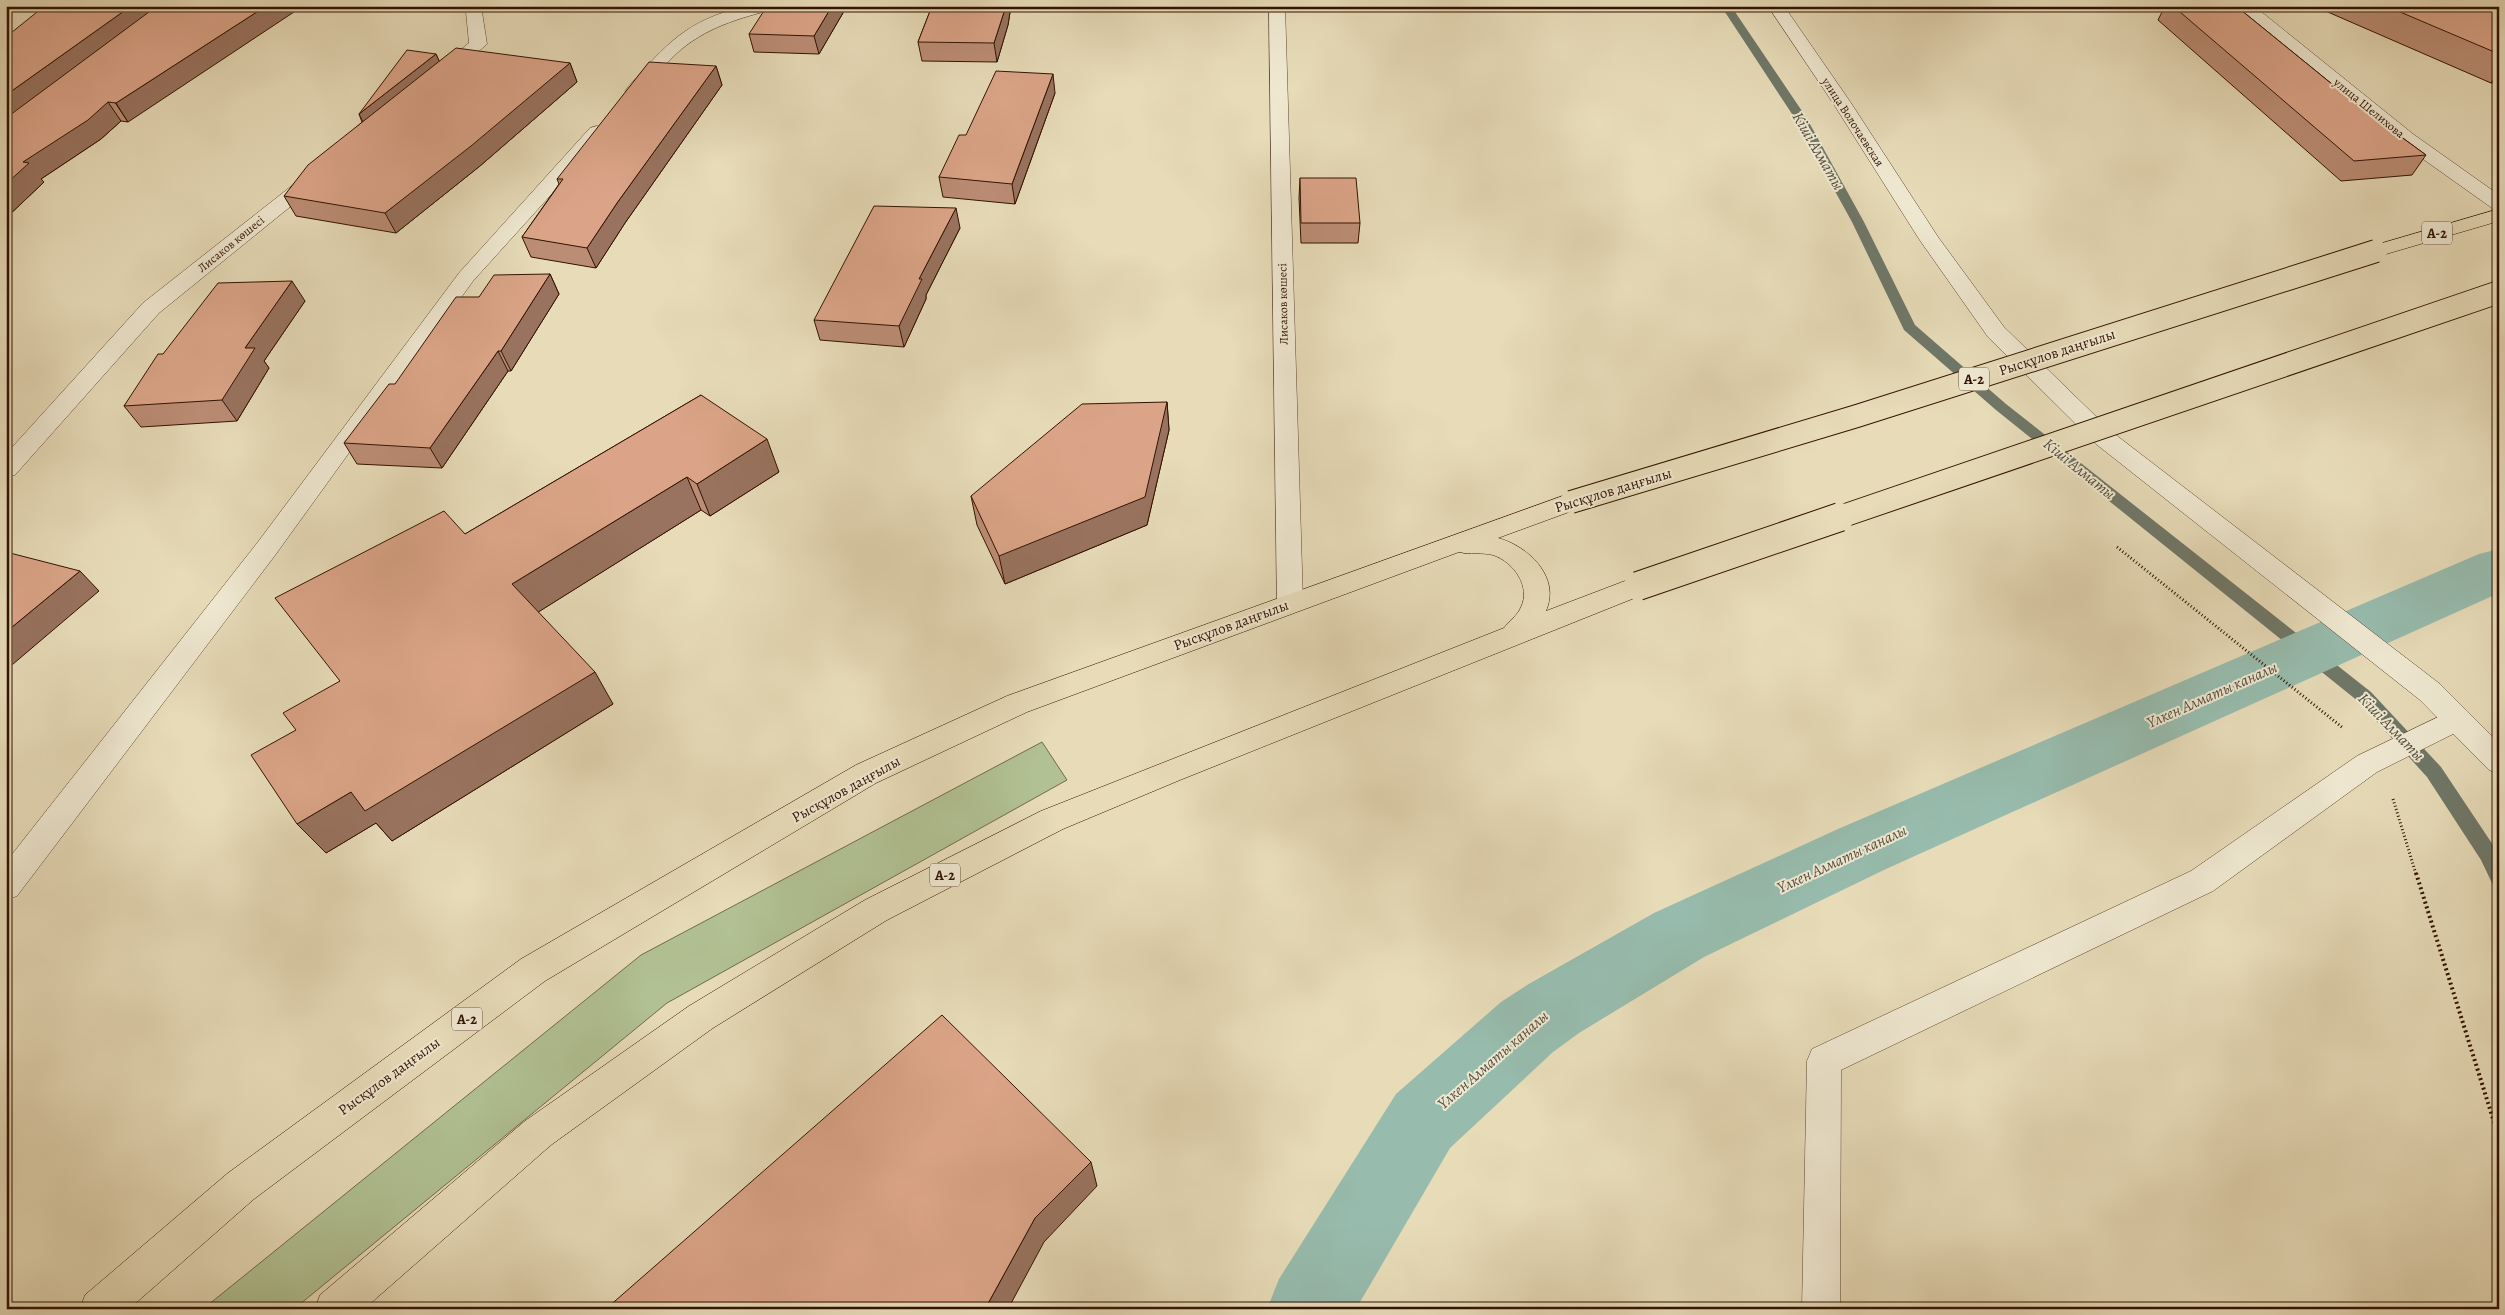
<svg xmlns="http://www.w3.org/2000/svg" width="2505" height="1315" font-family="Alegreya,serif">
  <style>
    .green { fill: #b1c193; stroke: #726a4a }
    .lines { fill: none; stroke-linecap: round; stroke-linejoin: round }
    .stream { fill: #6f7768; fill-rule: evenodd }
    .canal { fill: #97bbad; fill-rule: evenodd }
    .service-casing { stroke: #5f442f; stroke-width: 1 }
    .minor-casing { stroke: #5f442f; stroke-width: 1 }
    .tertiary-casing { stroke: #5f442f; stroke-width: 1 }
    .primary-casing { stroke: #321201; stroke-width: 1 }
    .path-far1 { stroke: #321201; stroke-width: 3; stroke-dasharray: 1 2.5; stroke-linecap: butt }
    .path { stroke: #321201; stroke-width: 4; stroke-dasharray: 2 3; stroke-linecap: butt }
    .service { fill: #efe8d1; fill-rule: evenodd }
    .minor { fill: #efe8d1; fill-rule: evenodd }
    .tertiary { fill: #efe8d1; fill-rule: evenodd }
    .primary { fill: #e7dbb8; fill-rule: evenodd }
    .primary-bridge-far1-casing { stroke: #321201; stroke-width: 24; stroke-linecap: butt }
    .primary-bridge-casing { stroke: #321201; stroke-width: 30; stroke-linecap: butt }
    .primary-bridge-far1 { stroke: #e7dbb8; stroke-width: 22 }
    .primary-bridge { stroke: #e7dbb8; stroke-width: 28 }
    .wall { fill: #bc8d75; stroke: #321201 }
    .shaded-wall { fill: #99735f; stroke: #321201 }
    .building { fill: #dba488; stroke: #321201 }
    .labels { text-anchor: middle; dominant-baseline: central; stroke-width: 4; stroke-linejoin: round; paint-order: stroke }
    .far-street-label { font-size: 12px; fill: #321201; stroke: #efe8d1 }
    .shield { fill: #efe8d1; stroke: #6b523f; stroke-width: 1 }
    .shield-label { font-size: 14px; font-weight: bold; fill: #321201 }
    .street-label { font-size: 15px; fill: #321201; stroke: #efe8d1 }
    .water-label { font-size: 16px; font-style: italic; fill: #554d3d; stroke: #efe8d1 }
  </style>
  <rect width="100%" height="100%" fill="#e7dbb8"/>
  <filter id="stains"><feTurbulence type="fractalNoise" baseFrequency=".004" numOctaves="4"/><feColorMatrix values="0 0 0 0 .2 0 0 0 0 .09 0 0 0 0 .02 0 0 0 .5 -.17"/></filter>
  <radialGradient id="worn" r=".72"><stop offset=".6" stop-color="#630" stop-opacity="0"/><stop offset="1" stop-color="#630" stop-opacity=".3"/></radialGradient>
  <polygon class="green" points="1042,742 1067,780 667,1003 294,1309 203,1309 641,955"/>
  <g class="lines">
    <polygon class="stream" points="1721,6 1731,6 1806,117 1864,222 1915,325 2006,404 2371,692 2441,767 2495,848 2499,856 2499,886 2492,883 2481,860 2427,777 2359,702 1996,410 1904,330 1852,222 1794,117"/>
    <polygon class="canal" points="2499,549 2499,593 1886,869 1704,957 1579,1033 1553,1052 1450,1148 1356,1309 1267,1309 1279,1279 1396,1094 1501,1002 1527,985 1654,913 1838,829 2479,554"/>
    <defs>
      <polygon id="service" points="2457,708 2467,711 2471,719 2467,727 2377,772 2213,891 1841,1070 1840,1309 1802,1309 1807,1061 1812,1049 2191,871 2357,756"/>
      <g id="minor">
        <polygon points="462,6 478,6 482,12 487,44 449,77 437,77 434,73 437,69 469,43 466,12"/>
        <path d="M746,6h31l-2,3c-36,9 -71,19 -99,45 -13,12 -24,27 -36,41h-12l-3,-4 3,-4c40,-44 57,-66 118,-81z"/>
        <polygon points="1768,6 1784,6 1851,103 1938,237 2004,327 2112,432 2440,684 2499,743 2499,774 2489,770 2420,700 2096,444 1988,337 1919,239 1833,103"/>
        <polygon points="597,126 604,128 606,132 604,136 473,281 276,554 17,896 6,900 6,862 258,542 459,273 590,128"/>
        <polygon points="315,171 322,173 325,177 322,181 159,313 15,475 6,477 6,454 143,303 308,173"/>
      </g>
      <g id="tertiary">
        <polygon points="1269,6 1285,6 1303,603 1299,610 1290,613 1281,610 1277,603"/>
        <polygon points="2236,6 2254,6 2413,134 2499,195 2499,210 2492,208 2399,142"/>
      </g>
      <g id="primary">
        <polygon points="2499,209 2499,221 2376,257 2369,255 2366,251 2369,247"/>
        <path d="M1571,493l9,3 3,6 -3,6 -82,30c30,8 63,39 48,73l92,-35 9,3 4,7 -4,7 -467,187 -117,49 -176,91 -174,108 -162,117 -187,164h-49l5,-14 205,-174 164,-115 176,-106 176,-89 463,-183c5,-7 14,-13 17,-21 10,-20 -7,-45 -28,-52 -11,-3 -23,0 -34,-3l-432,160 -151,71 -331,198 -291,218 -125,110h-49l5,-14 143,-122 293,-214 335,-194 151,-69z"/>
      </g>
    </defs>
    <use href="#service" class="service-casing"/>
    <use href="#minor" class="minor-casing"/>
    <use href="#tertiary" class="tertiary-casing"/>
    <use href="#primary" class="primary-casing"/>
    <g class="path-far1">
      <polyline points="2117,547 2343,728"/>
      <polyline points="2393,799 2416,874"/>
    </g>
    <polyline class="path" points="2416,873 2499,1138"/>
    <use href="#service" class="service"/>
    <use href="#minor" class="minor"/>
    <use href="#tertiary" class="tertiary"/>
    <use href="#primary" class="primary"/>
    <defs>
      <g id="primary-bridge-far1">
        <polyline points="1571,502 1857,416 2376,251"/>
        <polyline points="1837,518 2499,292"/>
      </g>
      <polyline id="primary-bridge" points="1638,586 1840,517"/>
    </defs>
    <use href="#primary-bridge-far1" class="primary-bridge-far1-casing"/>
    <use href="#primary-bridge" class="primary-bridge-casing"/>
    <use href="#primary-bridge-far1" class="primary-bridge-far1"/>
    <use href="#primary-bridge" class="primary-bridge"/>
  </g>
  <g class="wall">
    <polygon points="847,6 819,54 754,52 749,34"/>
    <polygon points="932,6 1011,6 1008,25 997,62 922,61 918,42"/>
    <polygon points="2165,6 2236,6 2359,106 2426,155 2412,175 2341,181 2158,20"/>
    <polygon points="2314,6 2499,6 2499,80 2491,83"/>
    <polygon points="52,8 128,122 121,121 101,139 41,179 44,182 6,218 6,37"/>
    <polygon points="436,54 439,61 570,63 577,82 480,166 396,233 296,216 284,196 362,122 359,114"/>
    <polygon points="716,66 722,85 625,223 596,268 531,257 522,237 559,184 557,179"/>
    <polygon points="1055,93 1015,204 943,197 939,177 966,135"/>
    <polygon points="1300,178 1360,223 1358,243 1301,243 1299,198"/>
    <polygon points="960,228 926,295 926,299 904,347 820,340 814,320"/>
    <polygon points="550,274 559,294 511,371 508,371 442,468 357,464 344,443 395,384 479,297"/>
    <polygon points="305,301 264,361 269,368 237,421 141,427 124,406 163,354"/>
    <polygon points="701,395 779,472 710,516 701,510 538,612 613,704 392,841 376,823 326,853 296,730 340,681 465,534"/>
    <polygon points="1167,402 1169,430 1147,525 1005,584 977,525 971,496"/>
  </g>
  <g class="shaded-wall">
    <polygon points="131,6 166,6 6,124 6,95"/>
    <polygon points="266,6 303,6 128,122 116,103"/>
    <polygon points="832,6 847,6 819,54 814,36"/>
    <polygon points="1006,6 1011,6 1008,25 997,62 994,43"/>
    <polygon points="436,54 440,63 364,124 359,114"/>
    <polygon points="570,63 577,82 480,166 396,233 385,213"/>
    <polygon points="716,66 722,85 625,223 596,268 587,248 617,203"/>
    <polygon points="2499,72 2499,80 2491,83"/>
    <polygon points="1053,74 1055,93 1015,204 1012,184"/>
    <polygon points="108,102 121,121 101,139 41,179 44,182 6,218 6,184 23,162"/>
    <polygon points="956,208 960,228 926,295 926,299 904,347 899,326 919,279"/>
    <polygon points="550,274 559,294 511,371 501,351"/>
    <polygon points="292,281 305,301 264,361 269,368 237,421 222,400 245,348"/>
    <polygon points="498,351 508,371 442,468 430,448"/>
    <polygon points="1167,402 1169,430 1147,525 1005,584 999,556"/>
    <polygon points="767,439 779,472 710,516 697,484"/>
    <polygon points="687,477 701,510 532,616 512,584"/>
    <polygon points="80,571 99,591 6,670 6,632"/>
    <polygon points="595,672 613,704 392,841 376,823 326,853 297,824 351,792"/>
    <polygon points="1091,1162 1097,1186 1044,1242 1008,1309 985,1309 1035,1218"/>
  </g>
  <g class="building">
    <polygon points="55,6 131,6 6,95 6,37 42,8 52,8"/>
    <polygon points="157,6 266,6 116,103 108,102 88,120 23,162 29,163 6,184 6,118"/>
    <polygon points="767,6 832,6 814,36 749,34"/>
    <polygon points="932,6 1006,6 994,43 918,42"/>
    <polygon points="2173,6 2236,6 2359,106 2426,155 2354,161"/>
    <polygon points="2386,6 2499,6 2499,54"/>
    <polygon points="456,48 570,63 471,146 385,213 284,196 308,165"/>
    <polygon points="407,50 436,54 359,114"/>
    <polygon points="649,62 716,66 617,203 587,248 522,237 563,179 557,179"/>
    <polygon points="996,71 1053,74 1012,184 939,177 959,135 966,135"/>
    <polygon points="1300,178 1356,178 1360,223 1301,223"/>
    <polygon points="874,206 956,208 919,279 922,279 899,326 814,320"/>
    <polygon points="550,274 501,351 498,351 430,448 344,443 389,384 395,384 456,297 479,297 494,275"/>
    <polygon points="292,281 245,348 255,348 222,400 124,406 158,354 163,354 218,283"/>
    <polygon points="701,395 767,439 697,484 687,477 512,584 595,672 365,811 351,792 297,824 251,755 296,730 283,713 340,681 275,598 444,511 465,534"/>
    <polygon points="1167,402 1145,497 999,556 971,496 1082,404"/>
    <polygon points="6,552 80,571 6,632"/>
    <polygon points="942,1015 1091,1162 1035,1218 985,1309 607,1309 607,1308"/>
  </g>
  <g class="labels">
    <g class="far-street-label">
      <text transform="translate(2369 108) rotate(39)">улица Шелихова</text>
      <text transform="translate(1853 122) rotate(57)">улица Волочаевская</text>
      <text transform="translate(231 244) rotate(-39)">Лисаков көшесі</text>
      <text transform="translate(1283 304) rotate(-91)">Лисаков көшесі</text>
    </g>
    <g class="shield">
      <rect x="2422" y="221.5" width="30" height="23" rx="4"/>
      <rect x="1959" y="367.5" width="30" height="23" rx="4"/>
      <rect x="930" y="863.5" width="30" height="23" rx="4"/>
      <rect x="452" y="1007.5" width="30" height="23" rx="4"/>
    </g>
    <g class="shield-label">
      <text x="2437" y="233">A-2</text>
      <text x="1974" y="379">A-2</text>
      <text x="945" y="875">A-2</text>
      <text x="467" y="1019">A-2</text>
    </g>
    <g class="street-label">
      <text transform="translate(2057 352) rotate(-18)">Рысқұлов даңғылы</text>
      <text transform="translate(1613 490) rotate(-17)">Рысқұлов даңғылы</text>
      <text transform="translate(1231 625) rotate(-20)">Рысқұлов даңғылы</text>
      <text transform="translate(846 789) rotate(-29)">Рысқұлов даңғылы</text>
      <text transform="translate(389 1076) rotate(-36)">Рысқұлов даңғылы</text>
    </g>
    <g class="water-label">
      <text transform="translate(1818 151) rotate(60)">Кіші Алматы</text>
      <text transform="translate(2079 469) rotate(39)">Кіші Алматы</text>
      <text transform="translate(2212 695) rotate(-24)">Үлкен Алматы каналы</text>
      <text transform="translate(2391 727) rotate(46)">Кіші Алматы</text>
      <text transform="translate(1842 859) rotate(-25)">Үлкен Алматы каналы</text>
      <text transform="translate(1493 1060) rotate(-41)">Үлкен Алматы каналы</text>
    </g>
  </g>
  <rect width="2505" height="1315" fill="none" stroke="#e7dbb8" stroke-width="25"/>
  <rect x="8" y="8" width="2490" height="1300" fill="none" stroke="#321201" stroke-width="2.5"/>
  <rect x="12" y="12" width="2480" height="1290" fill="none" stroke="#321201"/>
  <rect width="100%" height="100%" filter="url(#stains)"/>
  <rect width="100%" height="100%" fill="url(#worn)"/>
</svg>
